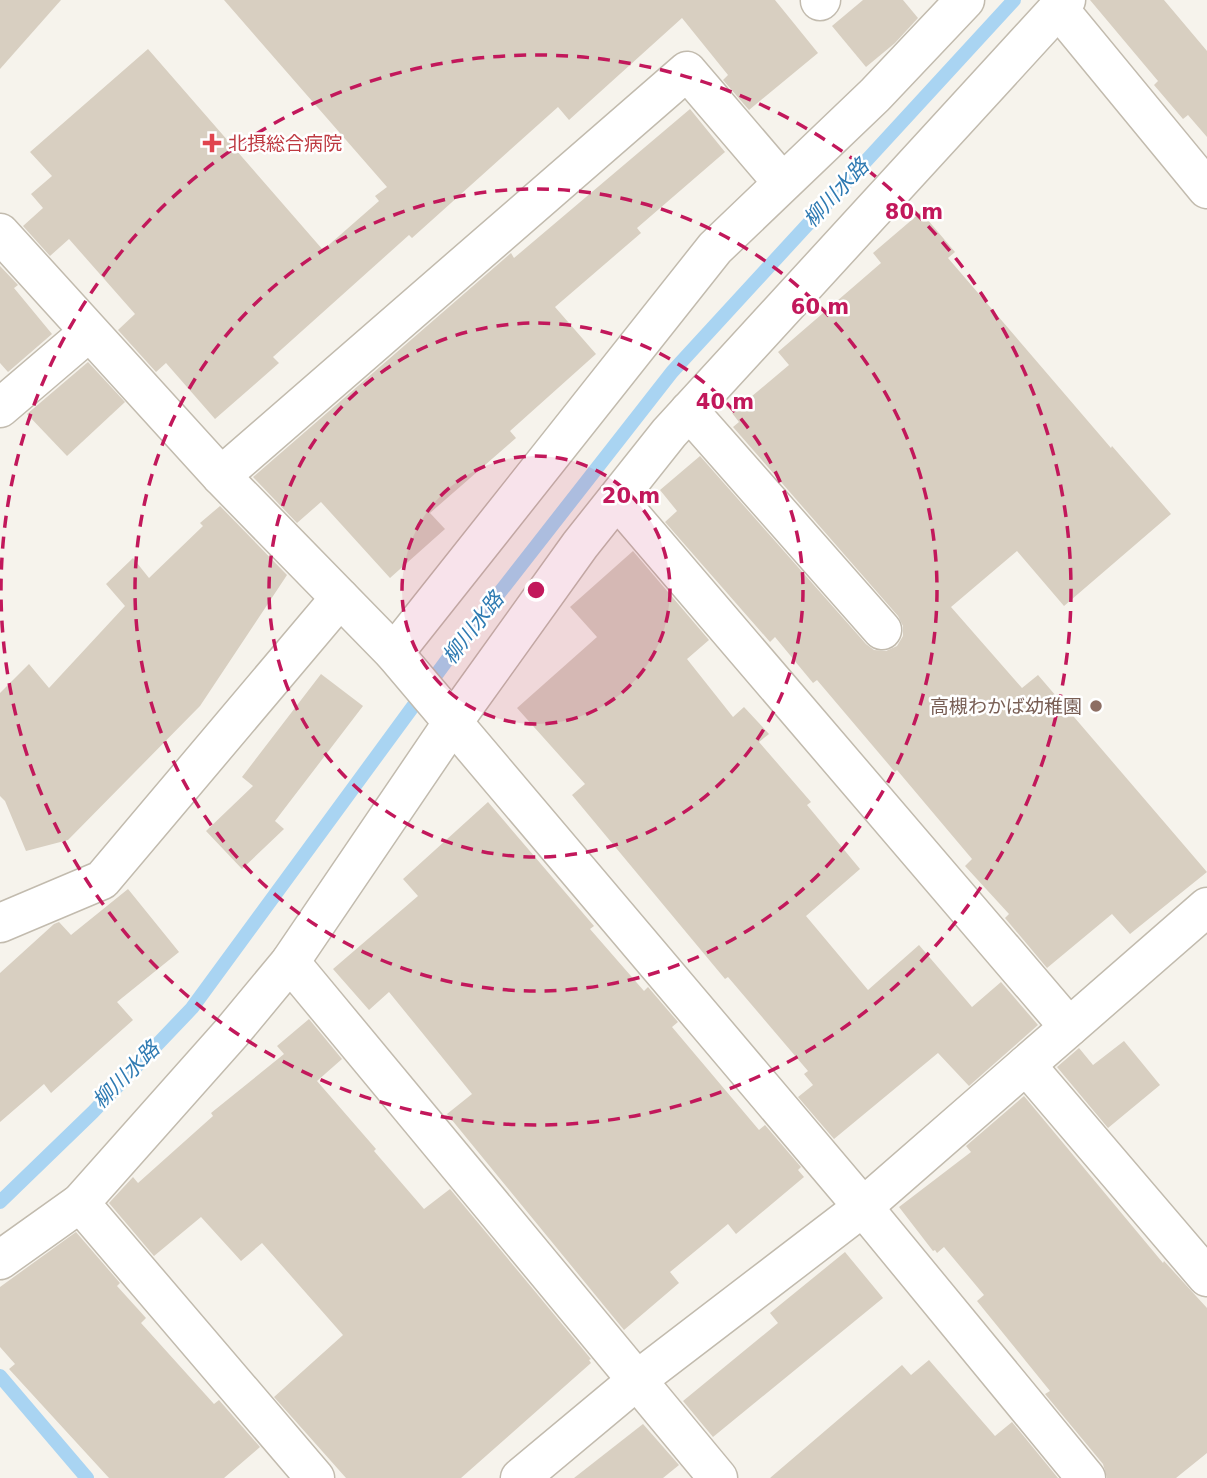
<svg xmlns="http://www.w3.org/2000/svg" width="1207" height="1478" font-family="'DejaVu Sans','Noto Sans JP',sans-serif">
  <style>
    .lines { fill: none; stroke-linecap: round; stroke-linejoin: round }
    .stream { stroke: #a9d4f2; stroke-width: 14 }
    .building { fill: #d8cfc1 }
    .minor-casing { stroke: #c2bbae; stroke-width: 41 }
    .minor { stroke: #fff; stroke-width: 38 }
    .ring { fill: none; stroke: #c2185b; stroke-width: 3.5; stroke-dasharray: 12 9 }
    .health-dot { fill: #e0444e; stroke: #fff; stroke-width: 2.5 }
    .education-dot { fill: #8d6e63; stroke: #fff; stroke-width: 2.5 }
    .labels { text-anchor: middle; dominant-baseline: central; stroke-width: 5; stroke-linejoin: round; paint-order: stroke }
    .health-label { font-size: 19px; fill: #be3a42; stroke: #fff; text-anchor: start }
    .education-label { font-size: 19px; fill: #785e54; stroke: #fff; text-anchor: end }
    .water-label { font-size: 21px; font-style: italic; fill: #2e7ab2; stroke: #fff }
    .centre { fill: #c2185b; stroke: #fff; stroke-width: 3.5 }
    .ring-label { font-size: 21px; text-anchor: middle; font-weight: bold; fill: #c2185b; stroke: #fff; stroke-width: 5; stroke-linejoin: round; paint-order: stroke }
  </style>
  <rect width="100%" height="100%" fill="#f6f3ec"/>
  <g class="lines">
    <g class="stream">
      <polyline points="0,1202 93,1112 192,1008 450,656 672,372 1014,0"/>
      <polyline points="0,1376 87,1478"/>
    </g>
  </g>
  <g class="building">
    <polygon points="0,0 61,0 0,69"/>
    <polygon points="224,0 775,0 818,53 749,110 723,80 728,75 682,18 569,120 558,107 412,238 409,235 273,357 279,363 215,419 166,363 156,372 118,330 135,314 69,239 50,256 23,226 43,208 31,194 52,176 30,152 148,49 323,250 379,201 375,196 387,187"/>
    <polygon points="863,0 903,0 918,18 895,43 866,67 832,26"/>
    <polygon points="1090,0 1164,0 1207,51 1207,137 1188,115 1183,119 1154,85 1158,81"/>
    <polygon points="690,109 725,152 637,228 641,233 555,307 596,354 510,431 516,438 430,513 445,529 390,578 321,502 297,523 253,477 511,253 514,258"/>
    <polygon points="921,212 955,252 948,258 1111,448 1112,446 1171,514 1064,606 1017,551 951,607 1022,688 1038,675 1207,872 1130,934 1112,914 1047,968 1005,918 1009,914 965,866 972,859 897,770 895,772 817,680 813,683 775,637 770,642 665,522 677,511 660,490 700,456 866,644 874,650 886,651 897,646 903,636 903,626 898,616 733,427 739,422 732,413 789,365 778,352 881,263 873,253"/>
    <polygon points="0,266 18,285 14,288 52,334 8,372 0,363"/>
    <polygon points="88,362 125,402 67,456 27,414"/>
    <polygon points="220,506 287,575 200,706 68,840 26,851 5,801 0,796 0,693 29,664 49,688 125,606 106,584 133,558 149,578 203,526 200,523"/>
    <polygon points="633,551 709,640 687,659 733,717 744,707 769,734 759,742 811,802 807,805 860,869 806,916 868,990 919,945 972,1007 1001,982 1038,1025 969,1086 938,1053 834,1139 798,1097 813,1085 804,1074 808,1071 728,977 725,979 572,795 585,784 517,708 597,637 570,607"/>
    <polygon points="321,674 363,706 275,821 284,829 242,869 206,831 253,786 242,777"/>
    <polygon points="488,802 594,926 590,929 644,991 648,987 678,1022 672,1027 759,1130 765,1125 801,1167 798,1170 804,1177 736,1234 728,1224 670,1272 679,1283 624,1330 447,1114 472,1094 389,992 369,1010 333,969 418,896 403,879"/>
    <polygon points="128,889 179,952 117,1002 133,1020 51,1093 44,1084 0,1122 0,973 54,924 59,922 71,935"/>
    <polygon points="309,1019 342,1059 317,1081 376,1149 374,1151 424,1209 450,1189 591,1359 589,1360 591,1363 461,1478 346,1478 274,1397 343,1335 262,1243 241,1261 201,1217 154,1256 109,1203 133,1177 138,1183 213,1116 211,1113 284,1054 277,1046"/>
    <polygon points="1124,1041 1160,1085 1108,1128 1057,1067 1079,1048 1093,1065"/>
    <polygon points="1024,1096 1163,1263 1164,1261 1207,1308 1207,1453 1176,1478 1107,1478 1103,1464 1045,1394 1050,1391 977,1301 984,1295 944,1247 937,1253 935,1250 933,1251 899,1207 971,1152 966,1146"/>
    <polygon points="76,1232 120,1283 117,1286 146,1318 141,1323 214,1404 219,1400 260,1447 224,1478 109,1478 9,1369 15,1364 0,1347 0,1287"/>
    <polygon points="845,1252 883,1298 713,1437 683,1401 778,1323 770,1313"/>
    <polygon points="929,1360 995,1436 1012,1422 1058,1478 770,1478 902,1365 911,1375"/>
    <polygon points="643,1424 679,1465 663,1478 574,1478"/>
  </g>
  <g class="lines">
    <defs>
      <g id="minor">
        <polyline points="820,1 821,0"/>
        <polyline points="1058,8 1207,189"/>
        <polyline points="0,233 221,476 394,653 863,1207 1086,1478"/>
        <polyline points="0,408 89,332"/>
        <polyline points="689,411 882,630"/>
        <polyline points="221,476 687,71 782,182"/>
        <polyline points="617,499 1069,1027"/>
        <polyline points="394,653 715,248 875,95 965,0"/>
        <polyline points="0,923 102,880 340,598"/>
        <polyline points="290,962 718,1478"/>
        <polyline points="1026,1065 1207,1277"/>
        <polyline points="80,1203 315,1478"/>
        <polyline points="0,1260 80,1203 232,1032 290,962 453,722 580,545 669,433 1066,0"/>
        <polyline points="520,1478 641,1377 863,1207 1207,907"/>
      </g>
    </defs>
    <use href="#minor" class="minor-casing"/>
    <use href="#minor" class="minor"/>
  </g>
  <circle cx="536" cy="590" r="134" fill="#c2185b" fill-opacity=".12"/>
  <g class="ring">
    <circle cx="536" cy="590" r="134"/>
    <circle cx="536" cy="590" r="267"/>
    <circle cx="536" cy="590" r="401"/>
    <circle cx="536" cy="590" r="535"/>
  </g>
  <path class="health-dot" d="M208.5 132.5h7v7h7v7h-7v7h-7v-7h-7v-7h7z"/>
  <circle class="education-dot" cx="1096" cy="706" r="7"/>
  <g class="labels">
    <g class="health-label">
      <text x="228" y="143">北摂総合病院</text>
    </g>
    <g class="education-label">
      <text x="1082" y="706">高槻わかば幼稚園</text>
    </g>
    <g class="water-label">
      <text transform="translate(836 193) rotate(-47)">柳川水路</text>
      <text transform="translate(473 628) rotate(-52)">柳川水路</text>
      <text transform="translate(126 1075) rotate(-45)">柳川水路</text>
    </g>
  </g>
  <circle cx="536" cy="590" r="10" class="centre"/>
  <g class="ring-label">
    <text x="914" y="219">80 m</text>
    <text x="820" y="314">60 m</text>
    <text x="725" y="409">40 m</text>
    <text x="631" y="503">20 m</text>
  </g>
</svg>
